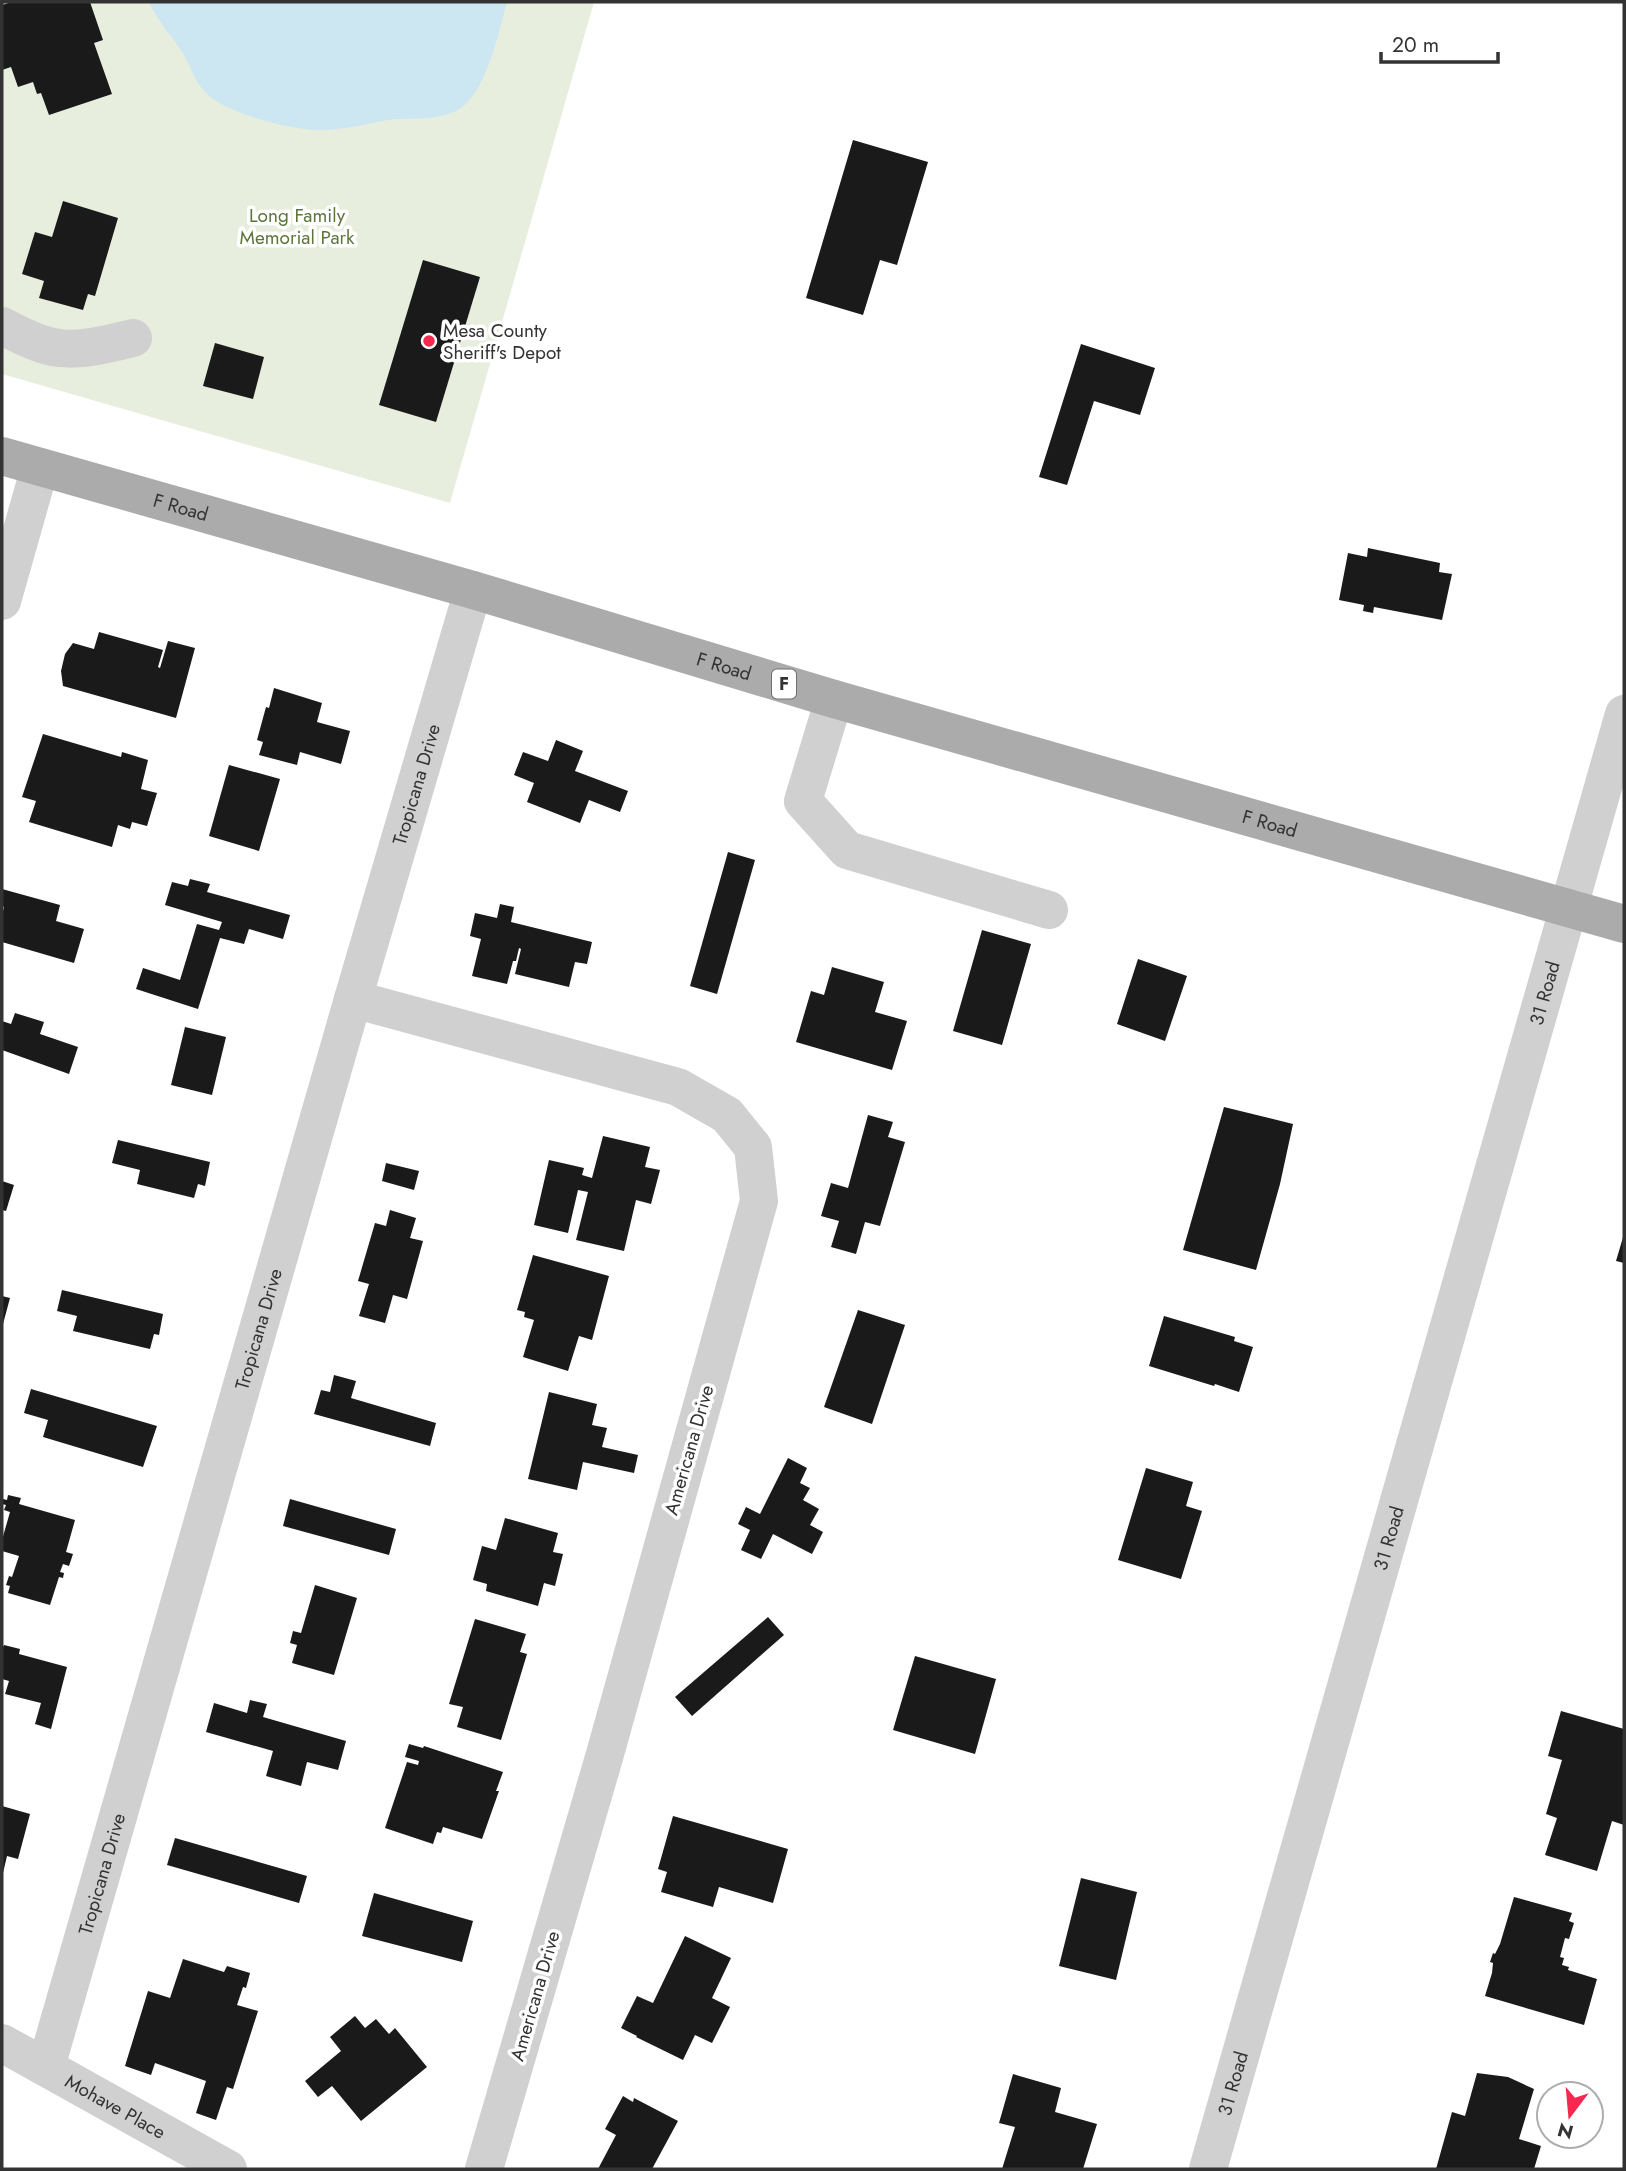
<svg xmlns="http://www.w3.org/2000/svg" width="1626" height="2171" font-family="Jost,sans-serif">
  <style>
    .green { fill: #e8eede }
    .water { fill: #cce7f1 }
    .building { fill: #1a1a1a }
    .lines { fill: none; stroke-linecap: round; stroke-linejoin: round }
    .minor { stroke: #d0d0d0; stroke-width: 38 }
    .major { stroke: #ababab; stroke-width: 38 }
    .poi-dot { fill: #f7284f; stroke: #fff; stroke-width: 2.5 }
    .labels { text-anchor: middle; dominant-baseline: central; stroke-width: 7; stroke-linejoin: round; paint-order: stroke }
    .shield { fill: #fff; stroke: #707070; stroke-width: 2 }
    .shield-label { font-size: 18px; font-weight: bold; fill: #333 }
    .park-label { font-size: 19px; fill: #5c753a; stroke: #fff }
    .poi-label { font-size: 19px; fill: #333; stroke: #fff; text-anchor: start }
    .street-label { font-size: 19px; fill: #333; stroke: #fff }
  </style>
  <rect width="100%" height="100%" fill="#fff"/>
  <polygon class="green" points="2,2 594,2 450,503 2,374"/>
  <path class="water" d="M149,2h358c-8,29 -20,88 -46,106 -21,14 -49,9 -73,12 -21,4 -42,9 -63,10 -28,2 -102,-17 -120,-38 -10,-10 -14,-24 -21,-37 -11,-18 -27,-34 -35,-53z"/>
  <g class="building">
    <polygon points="12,2 90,2 103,40 94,43 112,94 49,115 41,93 37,94 33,82 18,87 11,67 2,70 2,5"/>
    <polygon points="853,140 928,162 897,265 880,260 863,315 806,298"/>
    <polygon points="63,201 118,218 95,296 88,294 83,310 39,298 44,281 22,274 35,232 52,237"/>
    <polygon points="423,260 480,277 436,422 379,405"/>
    <polygon points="215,343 264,357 253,399 203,386"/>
    <polygon points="1081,344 1155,368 1140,415 1094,401 1067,485 1039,477"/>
    <polygon points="1368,548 1440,563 1439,572 1452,574 1442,620 1374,607 1373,613 1363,611 1364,605 1339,600 1348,553 1367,557"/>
    <polygon points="99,632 163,650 158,667 160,668 168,641 195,648 176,718 63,686 61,671 65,654 73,643 94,649"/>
    <polygon points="274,688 322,703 317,722 350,731 341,764 300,752 297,765 259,755 263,742 257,740 266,707 269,708"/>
    <polygon points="43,734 121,757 122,752 148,760 141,789 157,793 147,826 132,822 130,829 118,825 112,847 29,822 36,801 22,797"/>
    <polygon points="556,740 583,751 575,771 628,791 620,812 589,800 580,823 527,802 534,783 514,775 523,752 548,761"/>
    <polygon points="229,765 280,779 259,851 209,836"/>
    <polygon points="728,852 755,860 717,994 690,986"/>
    <polygon points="190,879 210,884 207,892 290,915 283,939 249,929 244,944 220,938 198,1009 136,989 143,968 180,980 197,924 219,930 222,922 165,905 172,882 188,886"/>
    <polygon points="2,889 60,905 56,921 84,929 74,963 2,942 2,915 4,907 2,906"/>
    <polygon points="500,904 514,907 511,922 592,942 587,964 575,962 569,987 515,974 521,949 519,948 516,961 513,961 507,984 472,976 481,939 470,936 475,913 497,918"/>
    <polygon points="982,930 1031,944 1002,1045 953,1031"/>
    <polygon points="1138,959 1187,976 1165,1041 1117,1024"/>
    <polygon points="832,967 884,982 875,1012 907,1021 892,1070 796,1042 811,991 824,995"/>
    <polygon points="15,1013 44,1022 40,1034 78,1047 69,1074 2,1050 2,1021 11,1024"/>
    <polygon points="185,1027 226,1037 212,1095 171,1085"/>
    <polygon points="1224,1107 1293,1124 1280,1184 1256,1270 1183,1250"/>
    <polygon points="868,1115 893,1122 888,1137 905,1142 880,1226 865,1222 856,1254 831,1247 839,1221 821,1216 831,1183 848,1188"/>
    <polygon points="603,1136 650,1147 645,1167 660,1170 651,1204 636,1200 624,1251 576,1240 588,1192 578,1190 568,1233 534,1225 549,1160 584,1168 582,1175 592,1178"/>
    <polygon points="118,1140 210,1162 205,1186 198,1184 194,1198 137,1184 140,1170 112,1163"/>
    <polygon points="386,1163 419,1171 414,1190 382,1181"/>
    <polygon points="2,1181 14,1185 6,1211 2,1210"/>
    <polygon points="390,1210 416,1218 410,1238 423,1241 407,1299 393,1295 385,1323 359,1316 369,1284 358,1281 375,1223 386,1226"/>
    <polygon points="1624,1234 1624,1263 1616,1261"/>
    <polygon points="533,1255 609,1276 592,1340 579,1336 568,1371 523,1357 534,1320 524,1317 525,1312 517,1310"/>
    <polygon points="62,1290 163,1314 159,1335 154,1334 150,1349 73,1331 77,1316 57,1311"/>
    <polygon points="2,1296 10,1298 3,1324 2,1324"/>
    <polygon points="858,1310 905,1325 872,1424 824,1407"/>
    <polygon points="1164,1316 1235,1337 1234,1341 1253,1347 1239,1392 1215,1384 1214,1386 1149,1366"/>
    <polygon points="334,1375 356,1381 351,1398 436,1423 430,1446 314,1414 321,1390 330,1392"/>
    <polygon points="31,1389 157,1426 143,1467 43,1437 48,1420 24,1413"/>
    <polygon points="549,1392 597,1404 592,1425 607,1428 602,1447 638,1455 634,1473 583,1462 577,1490 528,1479"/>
    <polygon points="788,1458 807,1468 800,1483 810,1488 803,1500 819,1509 810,1525 823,1532 812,1554 773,1534 761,1559 741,1550 750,1530 738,1524 746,1507 760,1514"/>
    <polygon points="1146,1468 1193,1482 1186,1506 1202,1511 1181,1579 1118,1560"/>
    <polygon points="8,1495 21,1498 19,1504 75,1520 66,1552 73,1554 69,1566 63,1564 60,1572 64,1573 63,1578 59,1577 50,1605 8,1593 10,1586 6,1585 9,1576 12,1577 19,1556 2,1551 2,1540 10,1512 4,1510 6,1505 2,1504 3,1499 7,1500"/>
    <polygon points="290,1499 396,1529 389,1555 283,1526"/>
    <polygon points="505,1518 558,1533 553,1552 563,1554 555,1586 544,1583 538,1606 486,1591 487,1584 473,1580 482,1546 496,1550"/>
    <polygon points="315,1585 357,1598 334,1675 292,1663 297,1645 290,1643 293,1631 301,1633"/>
    <polygon points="768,1617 784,1635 692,1716 675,1697"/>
    <polygon points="475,1619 526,1634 520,1652 527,1654 501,1740 457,1727 463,1707 449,1704"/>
    <polygon points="4,1645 20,1649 19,1654 67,1667 51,1729 35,1724 41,1703 5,1694 9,1681 2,1679 2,1649"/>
    <polygon points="915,1656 996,1679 975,1754 893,1730"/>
    <polygon points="250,1700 267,1704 263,1717 346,1741 338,1770 307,1762 301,1786 266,1776 273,1751 206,1732 214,1703 247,1713"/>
    <polygon points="1561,1711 1624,1729 1624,1825 1612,1821 1597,1871 1545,1855 1557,1818 1546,1814 1562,1760 1548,1756"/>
    <polygon points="409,1744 423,1748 424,1746 503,1772 496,1791 499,1791 482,1839 443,1827 441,1833 437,1832 433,1844 385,1828 407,1762 418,1765 419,1761 405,1757"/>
    <polygon points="2,1806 30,1814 18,1859 7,1856 3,1873"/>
    <polygon points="673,1816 788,1849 773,1903 719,1887 713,1907 661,1892 667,1872 658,1869"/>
    <polygon points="175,1838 307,1876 299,1903 167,1865"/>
    <polygon points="1081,1878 1137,1892 1116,1980 1059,1966"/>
    <polygon points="374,1893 473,1921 462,1962 362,1936"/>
    <polygon points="1514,1897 1572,1913 1569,1921 1574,1923 1569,1939 1565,1938 1560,1957 1564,1958 1562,1965 1569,1967 1568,1970 1597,1979 1584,2025 1485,1996 1492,1973 1493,1963 1490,1962 1493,1953 1495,1954 1500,1944"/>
    <polygon points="685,1936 731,1958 712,1998 730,2007 712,2043 695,2035 683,2060 636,2037 637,2036 621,2028 637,1996 653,2003"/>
    <polygon points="183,1959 224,1972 227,1966 250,1973 246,1988 243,1987 237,2005 258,2011 233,2089 227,2087 216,2120 196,2113 206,2081 155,2063 151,2075 125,2066 148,1991 170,1998"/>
    <polygon points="355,2016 365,2028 376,2019 389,2034 395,2028 427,2067 361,2121 332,2086 318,2097 305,2081 341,2051 330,2037"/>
    <polygon points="1477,2073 1508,2077 1534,2089 1519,2139 1541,2146 1534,2169 1436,2169 1452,2112 1465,2116"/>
    <polygon points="1013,2074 1061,2088 1055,2112 1097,2124 1083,2169 1002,2169 1015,2127 999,2123"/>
    <polygon points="623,2096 633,2102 634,2098 678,2121 652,2169 598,2169 616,2135 605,2129"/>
  </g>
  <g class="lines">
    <g class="minor">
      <path d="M2,326c18,9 38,20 58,22 24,3 50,-5 73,-10"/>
      <polyline points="2,601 40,467"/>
      <polyline points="834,699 803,801 847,850 1049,910"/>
      <polyline points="353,999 678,1087 727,1115 753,1147 759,1201 605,1754 484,2169"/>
      <path id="s1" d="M2,2043l226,126"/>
      <path id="s2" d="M46,2067l307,-1068 120,-409"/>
      <path id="s3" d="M1208,2169l416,-1455"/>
    </g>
    <path class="major" id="s4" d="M2,456l471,134 361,109 790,225"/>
  </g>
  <circle class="poi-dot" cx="429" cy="341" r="7"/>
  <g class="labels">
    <rect class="shield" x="772" y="669.5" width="24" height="29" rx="5"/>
    <g class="shield-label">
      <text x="784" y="684">F</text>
    </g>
    <g class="park-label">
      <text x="297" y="215">Long Family<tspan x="297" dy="22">Memorial Park</tspan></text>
    </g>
    <g class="poi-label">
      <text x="443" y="330">Mesa County<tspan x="443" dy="22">Sheriff's Depot</tspan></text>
    </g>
    <g class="street-label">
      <text stroke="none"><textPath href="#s4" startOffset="186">F Road</textPath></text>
      <text stroke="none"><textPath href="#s4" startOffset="752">F Road</textPath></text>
      <text stroke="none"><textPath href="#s2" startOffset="1335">Tropicana Drive</textPath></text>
      <text stroke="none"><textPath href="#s4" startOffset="1320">F Road</textPath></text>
      <text stroke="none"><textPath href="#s3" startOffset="1223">31 Road</textPath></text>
      <text stroke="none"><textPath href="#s2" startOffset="768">Tropicana Drive</textPath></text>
      <text transform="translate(689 1450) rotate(-74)">Americana Drive</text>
      <text stroke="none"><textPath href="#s3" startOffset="656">31 Road</textPath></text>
      <text stroke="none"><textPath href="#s2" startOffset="201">Tropicana Drive</textPath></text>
      <text transform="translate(535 1996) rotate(-74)">Americana Drive</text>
      <text stroke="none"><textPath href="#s3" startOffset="89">31 Road</textPath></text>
      <text stroke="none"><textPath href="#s1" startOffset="130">Mohave Place</textPath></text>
    </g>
  </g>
  <rect width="1626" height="2171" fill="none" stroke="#333333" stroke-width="7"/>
  <g transform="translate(1570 2115) rotate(196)"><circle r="33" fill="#ffffff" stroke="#adadad" stroke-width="2"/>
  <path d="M0-5L12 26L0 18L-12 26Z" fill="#f7284f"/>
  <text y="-10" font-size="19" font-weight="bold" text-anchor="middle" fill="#333333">N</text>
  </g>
  <path d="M1381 52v10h117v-10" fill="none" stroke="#333333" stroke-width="3.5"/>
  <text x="1392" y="52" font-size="21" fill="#333333" stroke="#ffffff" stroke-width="5" paint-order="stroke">20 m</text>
</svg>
